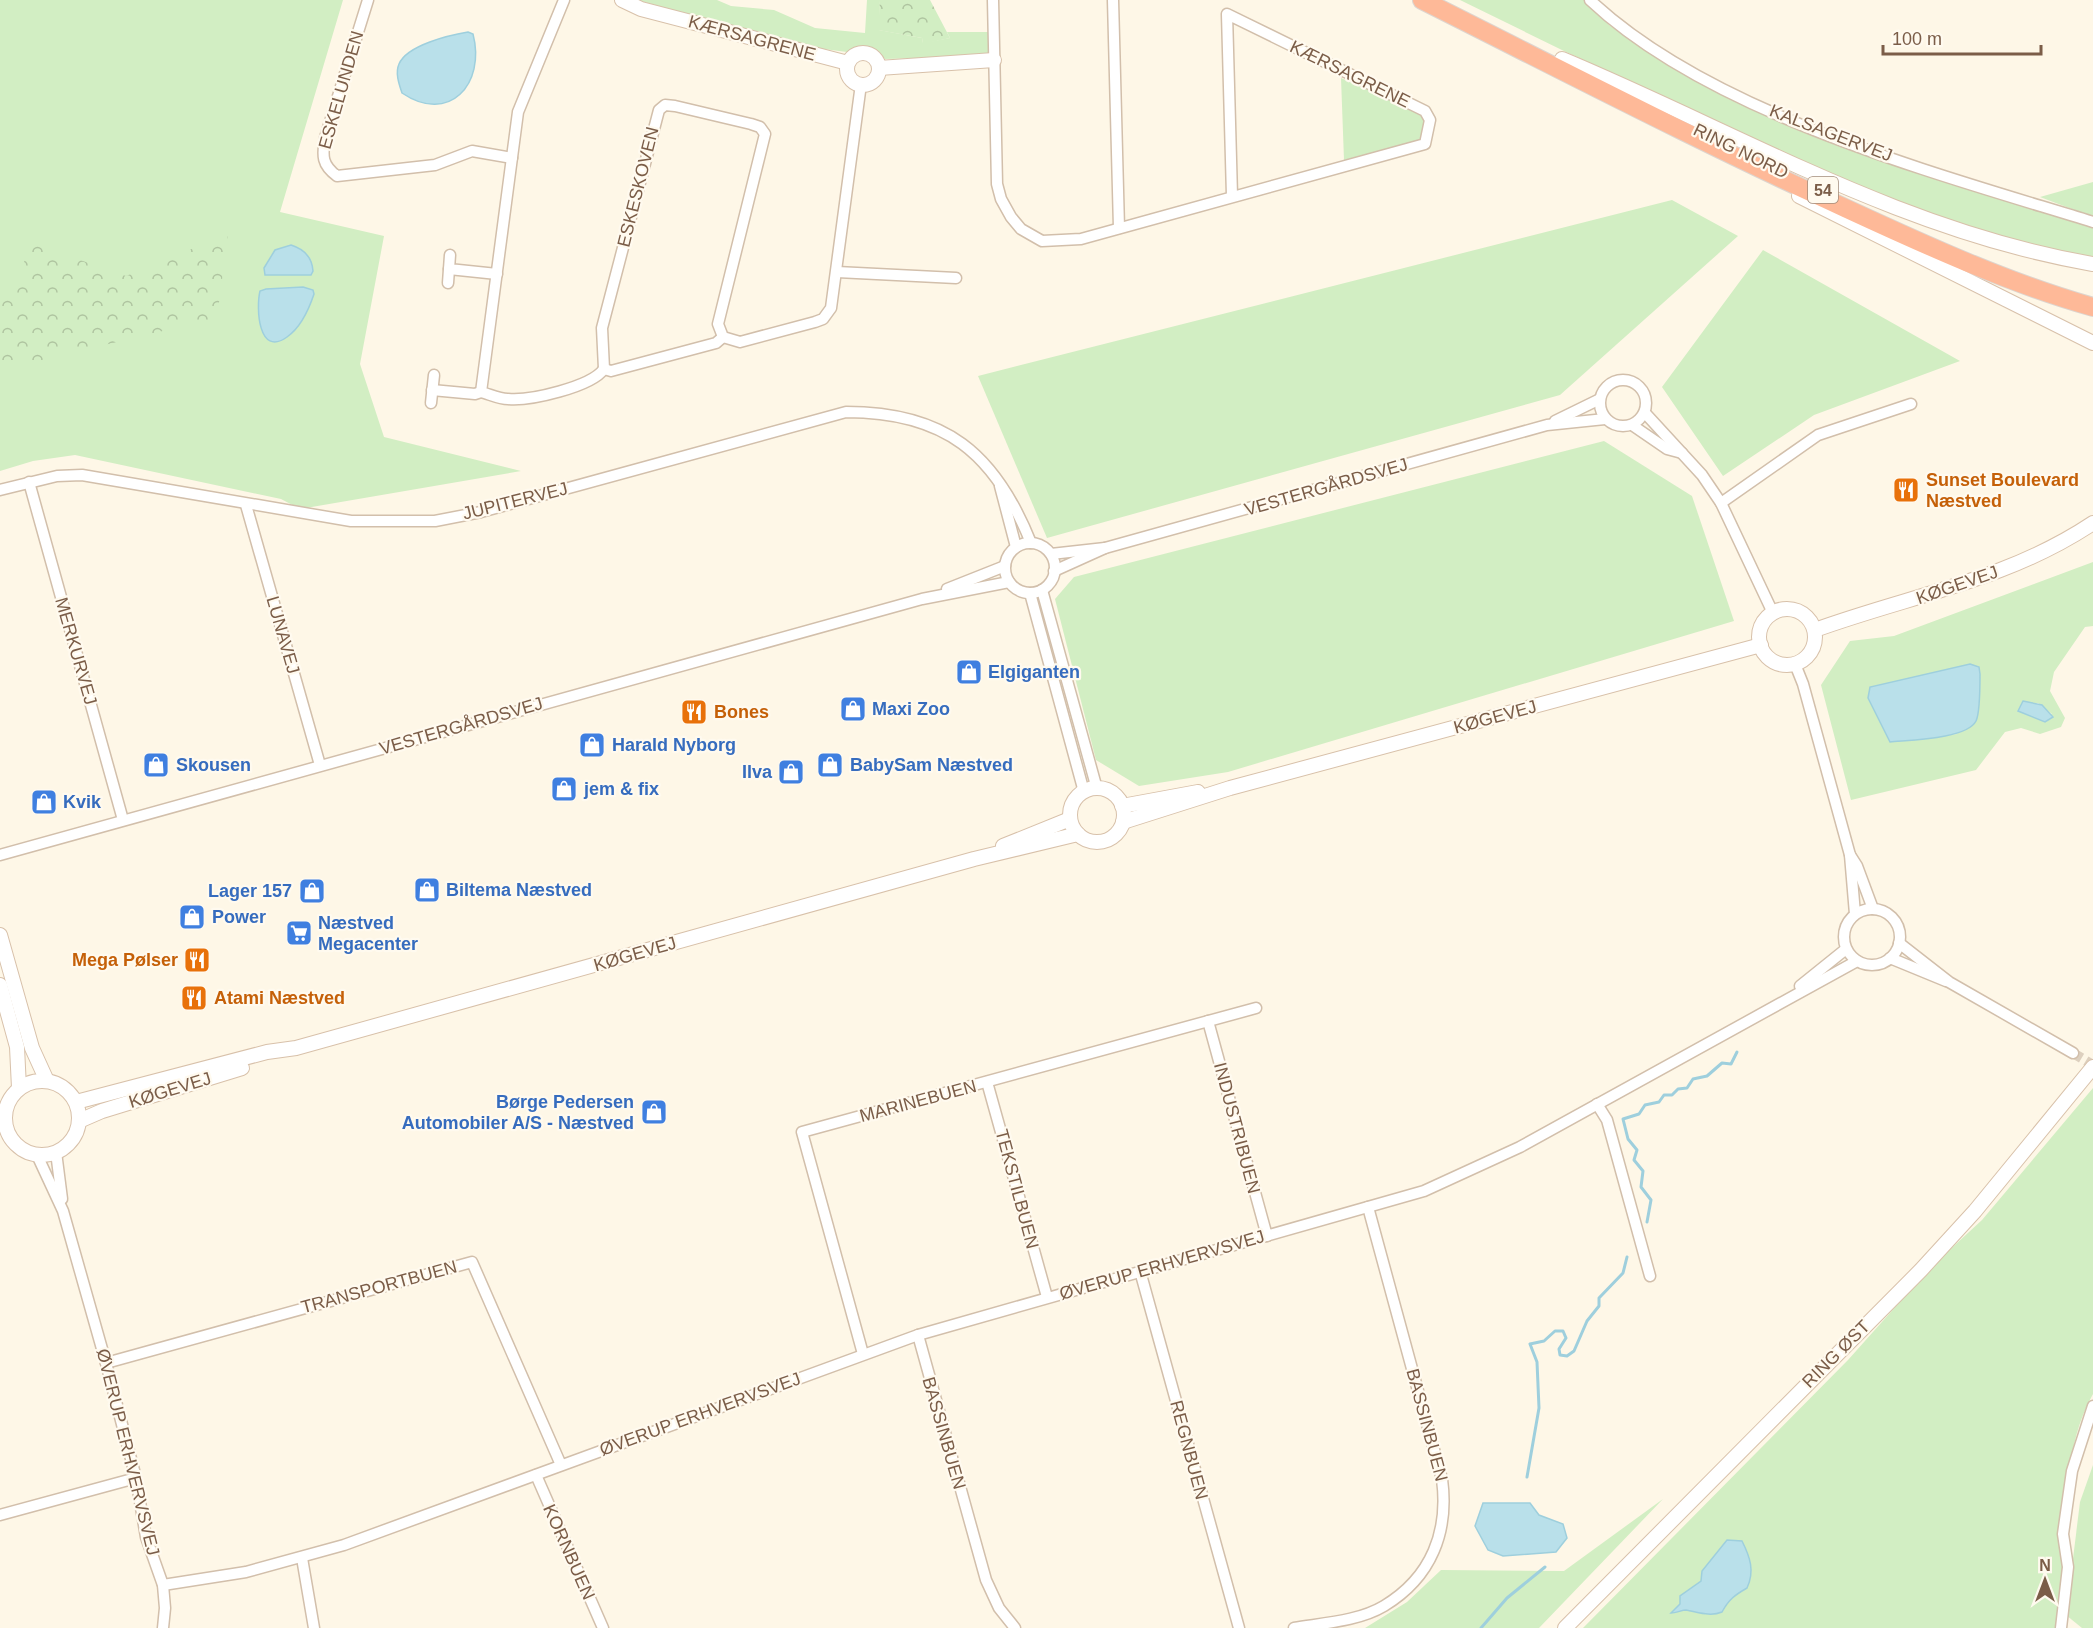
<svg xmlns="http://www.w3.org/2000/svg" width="2093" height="1628" font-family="Helvetica,sans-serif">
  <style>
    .green { fill: #d2eec3; fill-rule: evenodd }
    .forest { fill: url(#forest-crowns) }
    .water { fill: #b9e0ea; stroke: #9ecfdd; stroke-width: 1.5 }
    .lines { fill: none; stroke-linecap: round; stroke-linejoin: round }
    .stream { stroke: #9ecfdd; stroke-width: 3 }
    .street-tunnel { stroke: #ddd0bf; stroke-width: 10; stroke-dasharray: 10 5; stroke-linecap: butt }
    .street-casing { stroke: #d2bfab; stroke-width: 13 }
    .secondary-casing { stroke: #d8c1aa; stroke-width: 16 }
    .highway-casing { stroke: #ddd5cf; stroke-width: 20 }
    .street { stroke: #fff; stroke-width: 10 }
    .secondary { stroke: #fff; stroke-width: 14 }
    .highway { stroke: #feb998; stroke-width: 18 }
    .labels { text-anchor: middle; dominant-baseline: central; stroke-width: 4.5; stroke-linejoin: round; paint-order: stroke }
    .shield { fill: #fffaef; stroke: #a38c7a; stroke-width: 1.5 }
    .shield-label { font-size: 16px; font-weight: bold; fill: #7b5d48 }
    .street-label { font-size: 18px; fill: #7b5d48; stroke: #fffaef }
    .food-label { font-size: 18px; font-weight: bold; fill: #c56008; stroke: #fffaef; text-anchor: start }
    .shop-label { font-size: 18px; font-weight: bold; fill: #366cbe; stroke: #fffaef; text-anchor: start }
  </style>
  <defs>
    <pattern id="forest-crowns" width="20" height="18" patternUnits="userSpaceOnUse" patternTransform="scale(1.5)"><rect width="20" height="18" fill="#d2eec3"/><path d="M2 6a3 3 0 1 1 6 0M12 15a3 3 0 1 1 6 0" fill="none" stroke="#afc4a0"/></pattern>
  </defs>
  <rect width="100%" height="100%" fill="#fef7e7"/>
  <g class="green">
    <polygon points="0,0 343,0 280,212 384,236 360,364 384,437 521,471 300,509 281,499 75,455 33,461 0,471"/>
    <polygon points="637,0 717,0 731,6 774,10 815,28 865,33 867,0 880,0 879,30 922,38 923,43 950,38 947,32 989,32 991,56 885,59 876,50 863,46 847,52 808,47"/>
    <polygon points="1460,0 1585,0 1609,25 1677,70 1870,157 2093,227 2093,259 1985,234 1898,205 1564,51"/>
    <polygon points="1341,78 1421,113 1426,122 1421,140 1344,160"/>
    <polygon points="2093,182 2093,217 2040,197"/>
    <polygon points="1672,200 1738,236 1560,395 1047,538 978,376"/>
    <polygon points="1763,250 1960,361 1814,415 1723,476 1662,387"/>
    <polygon points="1604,441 1692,496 1734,621 1228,772 1139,786 1096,760 1055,599 1074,577"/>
    <path d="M2093,562v64l-8,1 -31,45 -4,19 15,27 -4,9 -21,7 -19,-6 -16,4 -29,38 -125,30 -30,-115 29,-44 44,-5zM1979,686l-2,10 -20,38 -67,8 -22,-44zM2028,703h10l14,11 -34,-3z"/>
    <path d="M2093,1088v306c-30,53 -25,115 -28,174 -1,20 -4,40 -7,60h-475l265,-268 83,-93 51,-47z"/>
    <polygon points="2093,1465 2093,1628 2082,1628 2066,1615 2080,1502"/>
    <polygon points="1663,1499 1539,1628 1365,1628 1407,1602 1441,1570 1564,1571"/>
  </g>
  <g class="forest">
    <polygon points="880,0 930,0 950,38 923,44 922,38 878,30"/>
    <polygon points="228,234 217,318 0,370 0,305 34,244 126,276"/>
  </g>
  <g class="water">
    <path d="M468,32l5,2c13,50 -24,91 -71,59 -3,-9 -7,-20 -3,-29 8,-19 51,-29 69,-32z"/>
    <path d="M291,245c13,4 21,12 22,26l-2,4h-46l-1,-7 11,-18z"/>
    <path d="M303,287l10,3 1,4c-5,15 -14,34 -27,43 -29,21 -31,-30 -27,-46l6,-2z"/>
    <path d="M1970,664l9,3 1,7c0,10 0,39 -4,47 -9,18 -68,19 -86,21l-22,-44 2,-11z"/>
    <polygon points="2023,701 2042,705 2053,717 2045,722 2018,711"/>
    <polygon points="1483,1503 1530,1503 1539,1515 1563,1524 1567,1538 1556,1552 1503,1556 1488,1550 1475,1526"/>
    <path d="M1727,1540l15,1c8,16 13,30 5,47 -12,7 -18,11 -25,24 -12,5 -24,0 -36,-2 -4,0 -10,3 -15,3l9,-9v-8l21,-15 1,-10z"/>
  </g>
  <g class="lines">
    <g class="stream">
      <polyline points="1647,1222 1651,1200 1641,1187 1643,1171 1634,1160 1637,1150 1628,1139 1623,1119 1639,1114 1645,1105 1659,1102 1664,1095 1672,1095 1678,1089 1687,1088 1693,1079 1707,1076 1722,1063 1731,1064 1737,1052"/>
      <polyline points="1527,1477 1539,1408 1537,1362 1530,1344 1544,1341 1555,1331 1563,1331 1566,1338 1559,1349 1560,1355 1567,1356 1574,1351 1587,1321 1599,1306 1599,1298 1623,1273 1627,1257"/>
      <polyline points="1481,1628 1507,1598 1545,1567"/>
    </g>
    <polyline class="street-tunnel" points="2073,1053 2093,1065"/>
    <defs>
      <g id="street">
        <path d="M368,0l-43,138c-3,18 -3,27 12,38l98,-11 37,-14 40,7"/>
        <path d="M564,0l-46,112 -37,280c8,2 18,7 27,7 22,2 83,-12 96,-30l7,2 105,-28 7,-6"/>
        <polyline points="993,0 997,184 1001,199 1011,217 1021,229 1042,241 1081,239 1425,144 1430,120 1425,111 1227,14 1232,196"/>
        <polyline points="1113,0 1119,228"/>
        <path d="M1590,0c121,114 345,173 503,222"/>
        <polyline points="450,255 449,269 497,274"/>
        <polyline points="837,272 956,278"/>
        <polyline points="448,283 449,269"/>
        <polyline points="604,369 602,328 659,110 665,105 675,106 751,124 760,127 765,134 718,324 723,337 740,342 815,322 823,319 831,308 861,84"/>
        <circle cx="1623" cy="403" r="23"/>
        <polyline points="432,390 475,394 481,392"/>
        <polyline points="431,403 434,375"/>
        <polyline points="1645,413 1702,475 1721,503 1773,613"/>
        <polyline points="1555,421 1600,399"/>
        <polyline points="1632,425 1667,449 1682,453"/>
        <polyline points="29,482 123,820"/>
        <polyline points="1000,486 1016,547"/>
        <path d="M0,490l57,-14 25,-1 269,46h84l46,-9 365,-100c99,0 149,41 185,131"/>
        <polyline points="1721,503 1818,435 1911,404"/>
        <polyline points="246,505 320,765"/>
        <circle cx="1030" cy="568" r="25"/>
        <polyline points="1051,554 1105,548"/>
        <polyline points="1054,571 1105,548 1547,425 1605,419"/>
        <polyline points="947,589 1005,566"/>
        <polyline points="1042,590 1097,789"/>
        <polyline points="1030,593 1084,792"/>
        <polyline points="1795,664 1803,684 1850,855 1855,914"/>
        <polyline points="0,855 922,599 1009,582"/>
        <polyline points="1850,855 1857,866 1873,909"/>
        <circle cx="1872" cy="937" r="28"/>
        <polyline points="1899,943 1949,982 2073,1053"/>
        <polyline points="1890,958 1946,981"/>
        <polyline points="1800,986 1846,949"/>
        <polyline points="1208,1021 1267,1236"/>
        <polyline points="987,1082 1047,1297"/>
        <polyline points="1597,1104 1607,1120 1650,1276"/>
        <polyline points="56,1152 62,1199"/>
        <polyline points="37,1155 63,1211 106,1363 136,1478 146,1537 163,1585 165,1608 163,1628"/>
        <polyline points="1140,1271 1239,1628"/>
        <polyline points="918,1335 986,1580 999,1608 1015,1628"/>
        <polyline points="863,1354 802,1132 1256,1008"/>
        <polyline points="106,1363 472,1262 561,1465"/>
        <polyline points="536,1475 603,1628"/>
        <polyline points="0,1515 136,1478"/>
        <polyline points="302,1558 314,1628"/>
        <polyline points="163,1585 246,1572 344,1545 918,1335 1424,1191 1520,1147 1857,961"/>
        <path d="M1294,1628c30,-5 65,-7 90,-22 48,-29 65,-75 58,-127l-74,-272"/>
        <polyline points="2061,1628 2068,1567 2063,1534 2072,1471 2093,1406"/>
      </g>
      <g id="secondary">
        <polyline points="622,0 641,9 848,63"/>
        <circle cx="863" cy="69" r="16"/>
        <path d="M1562,59c177,74 339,172 531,205"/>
        <polyline points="879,68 994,60"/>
        <polyline points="1799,196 2093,343"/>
        <circle cx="1787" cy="637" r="28"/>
        <path d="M1815,630c96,-35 191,-49 278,-107"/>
        <circle cx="1097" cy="815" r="27"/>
        <polyline points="1122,806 1198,792"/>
        <polyline points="1123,822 1230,788 1761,645"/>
        <polyline points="1003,846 1070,819"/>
        <polyline points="0,935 32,1048 47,1081"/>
        <polyline points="0,985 17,1047 19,1088"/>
        <circle cx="42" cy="1118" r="37"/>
        <polyline points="76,1102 267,1052 296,1048 974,859 1078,834"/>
        <polyline points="79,1121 102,1111 242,1068"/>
        <polyline points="1565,1628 1921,1270 1975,1211 2093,1067"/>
      </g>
      <path id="highway" d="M1422,0c140,70 280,143 423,208 80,37 163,75 248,99"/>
    </defs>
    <use href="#street" class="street-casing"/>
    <use href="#secondary" class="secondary-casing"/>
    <use href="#highway" class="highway-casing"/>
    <use href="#street" class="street"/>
    <use href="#secondary" class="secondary"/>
    <use href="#highway" class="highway"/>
  </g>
  <defs>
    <symbol id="restaurant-square" viewBox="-11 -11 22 22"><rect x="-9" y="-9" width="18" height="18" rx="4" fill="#e8710a" stroke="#fffaef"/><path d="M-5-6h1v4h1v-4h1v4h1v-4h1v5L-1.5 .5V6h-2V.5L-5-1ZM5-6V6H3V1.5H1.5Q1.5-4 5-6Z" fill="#fff"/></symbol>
    <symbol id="shop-square" viewBox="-11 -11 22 22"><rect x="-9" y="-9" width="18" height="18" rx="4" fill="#3f7fe0" stroke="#fffaef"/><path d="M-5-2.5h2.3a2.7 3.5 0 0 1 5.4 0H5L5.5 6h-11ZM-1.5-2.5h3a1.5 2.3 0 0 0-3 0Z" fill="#fff"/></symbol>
    <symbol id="supermarket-square" viewBox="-11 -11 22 22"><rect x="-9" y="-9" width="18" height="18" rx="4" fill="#3f7fe0" stroke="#fffaef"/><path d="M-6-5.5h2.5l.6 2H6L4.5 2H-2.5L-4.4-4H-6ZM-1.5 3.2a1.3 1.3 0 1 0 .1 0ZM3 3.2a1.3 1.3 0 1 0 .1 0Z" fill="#fff"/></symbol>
  </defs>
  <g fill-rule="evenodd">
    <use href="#restaurant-square" x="1891" y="475" width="30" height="30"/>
    <use href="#shop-square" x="954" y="657" width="30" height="30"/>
    <use href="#shop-square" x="838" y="694" width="30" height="30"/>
    <use href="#restaurant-square" x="679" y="697" width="30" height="30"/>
    <use href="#shop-square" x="577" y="730" width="30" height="30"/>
    <use href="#shop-square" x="141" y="750" width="30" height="30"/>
    <use href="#shop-square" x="815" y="750" width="30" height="30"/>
    <use href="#shop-square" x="776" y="757" width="30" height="30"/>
    <use href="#shop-square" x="549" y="774" width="30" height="30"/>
    <use href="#shop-square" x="29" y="787" width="30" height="30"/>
    <use href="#shop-square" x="412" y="875" width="30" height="30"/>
    <use href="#shop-square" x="297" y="876" width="30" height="30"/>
    <use href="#shop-square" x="177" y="902" width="30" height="30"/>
    <use href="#supermarket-square" x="284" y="918" width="30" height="30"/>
    <use href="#restaurant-square" x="182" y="945" width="30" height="30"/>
    <use href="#restaurant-square" x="179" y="983" width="30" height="30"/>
    <use href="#shop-square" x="639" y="1097" width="30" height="30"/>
  </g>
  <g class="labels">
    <rect class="shield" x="1808" y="177" width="30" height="26" rx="4.5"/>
    <g class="shield-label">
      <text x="1823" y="190">54</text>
    </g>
    <g class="street-label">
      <text transform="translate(752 38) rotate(15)">KÆRSAGRENE</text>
      <text transform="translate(1350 74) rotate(26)">KÆRSAGRENE</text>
      <text transform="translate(341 90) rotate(-74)">ESKELUNDEN</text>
      <text transform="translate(1831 133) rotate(21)">KALSAGERVEJ</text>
      <text transform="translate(1741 151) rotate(26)">RING NORD</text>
      <text transform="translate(638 187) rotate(-76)">ESKESKOVEN</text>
      <text transform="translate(1326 487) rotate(-16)">VESTERGÅRDSVEJ</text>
      <text transform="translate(515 501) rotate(-14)">JUPITERVEJ</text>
      <text transform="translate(1957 585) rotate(-19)">KØGEVEJ</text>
      <text transform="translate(283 635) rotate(74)">LUNAVEJ</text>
      <text transform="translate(76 651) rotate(74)">MERKURVEJ</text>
      <text transform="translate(1495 717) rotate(-15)">KØGEVEJ</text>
      <text transform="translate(461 726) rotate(-16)">VESTERGÅRDSVEJ</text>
      <text transform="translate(635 954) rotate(-16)">KØGEVEJ</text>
      <text transform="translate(170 1090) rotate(-17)">KØGEVEJ</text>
      <text transform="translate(918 1101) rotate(-15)">MARINEBUEN</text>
      <text transform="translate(1237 1128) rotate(75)">INDUSTRIBUEN</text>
      <text transform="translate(1017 1189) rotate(75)">TEKSTILBUEN</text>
      <text transform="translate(1162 1265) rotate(-16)">ØVERUP ERHVERVSVEJ</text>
      <text transform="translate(379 1287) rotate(-15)">TRANSPORTBUEN</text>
      <text transform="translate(1836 1354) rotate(-45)">RING ØST</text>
      <text transform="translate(700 1414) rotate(-20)">ØVERUP ERHVERVSVEJ</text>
      <text transform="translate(1427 1425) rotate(75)">BASSINBUEN</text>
      <text transform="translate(944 1433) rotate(74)">BASSINBUEN</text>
      <text transform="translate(1189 1450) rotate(75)">REGNBUEN</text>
      <text transform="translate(128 1452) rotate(76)">ØVERUP ERHVERVSVEJ</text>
      <text transform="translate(569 1552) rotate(66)">KORNBUEN</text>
    </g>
    <g class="food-label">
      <text x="1926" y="480">Sunset Boulevard<tspan x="1926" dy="21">Næstved</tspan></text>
      <text x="714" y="712">Bones</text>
      <text x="178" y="960" text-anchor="end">Mega Pølser</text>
      <text x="214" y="998">Atami Næstved</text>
    </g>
    <g class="shop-label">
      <text x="988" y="672">Elgiganten</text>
      <text x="872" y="709">Maxi Zoo</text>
      <text x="612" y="745">Harald Nyborg</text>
      <text x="176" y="765">Skousen</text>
      <text x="850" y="765">BabySam Næstved</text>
      <text x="772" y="772" text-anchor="end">Ilva</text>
      <text x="584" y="789">jem &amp; fix</text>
      <text x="63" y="802">Kvik</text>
      <text x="446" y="890">Biltema Næstved</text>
      <text x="292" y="891" text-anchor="end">Lager 157</text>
      <text x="212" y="917">Power</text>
      <text x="318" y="923">Næstved<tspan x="318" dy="21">Megacenter</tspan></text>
      <text x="634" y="1102" text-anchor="end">Børge Pedersen<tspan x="634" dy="21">Automobiler A/S - Næstved</tspan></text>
    </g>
  </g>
  <g transform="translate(2045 1580)" stroke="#fffaef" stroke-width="4.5" paint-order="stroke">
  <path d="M0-4.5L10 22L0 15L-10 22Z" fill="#7b5d48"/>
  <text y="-9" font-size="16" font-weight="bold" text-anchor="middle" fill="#7b5d48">N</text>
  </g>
  <path d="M1883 45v9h158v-9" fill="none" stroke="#7b5d48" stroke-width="3"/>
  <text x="1892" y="45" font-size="18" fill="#7b5d48" stroke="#fffaef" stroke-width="4.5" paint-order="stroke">100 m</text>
</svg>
